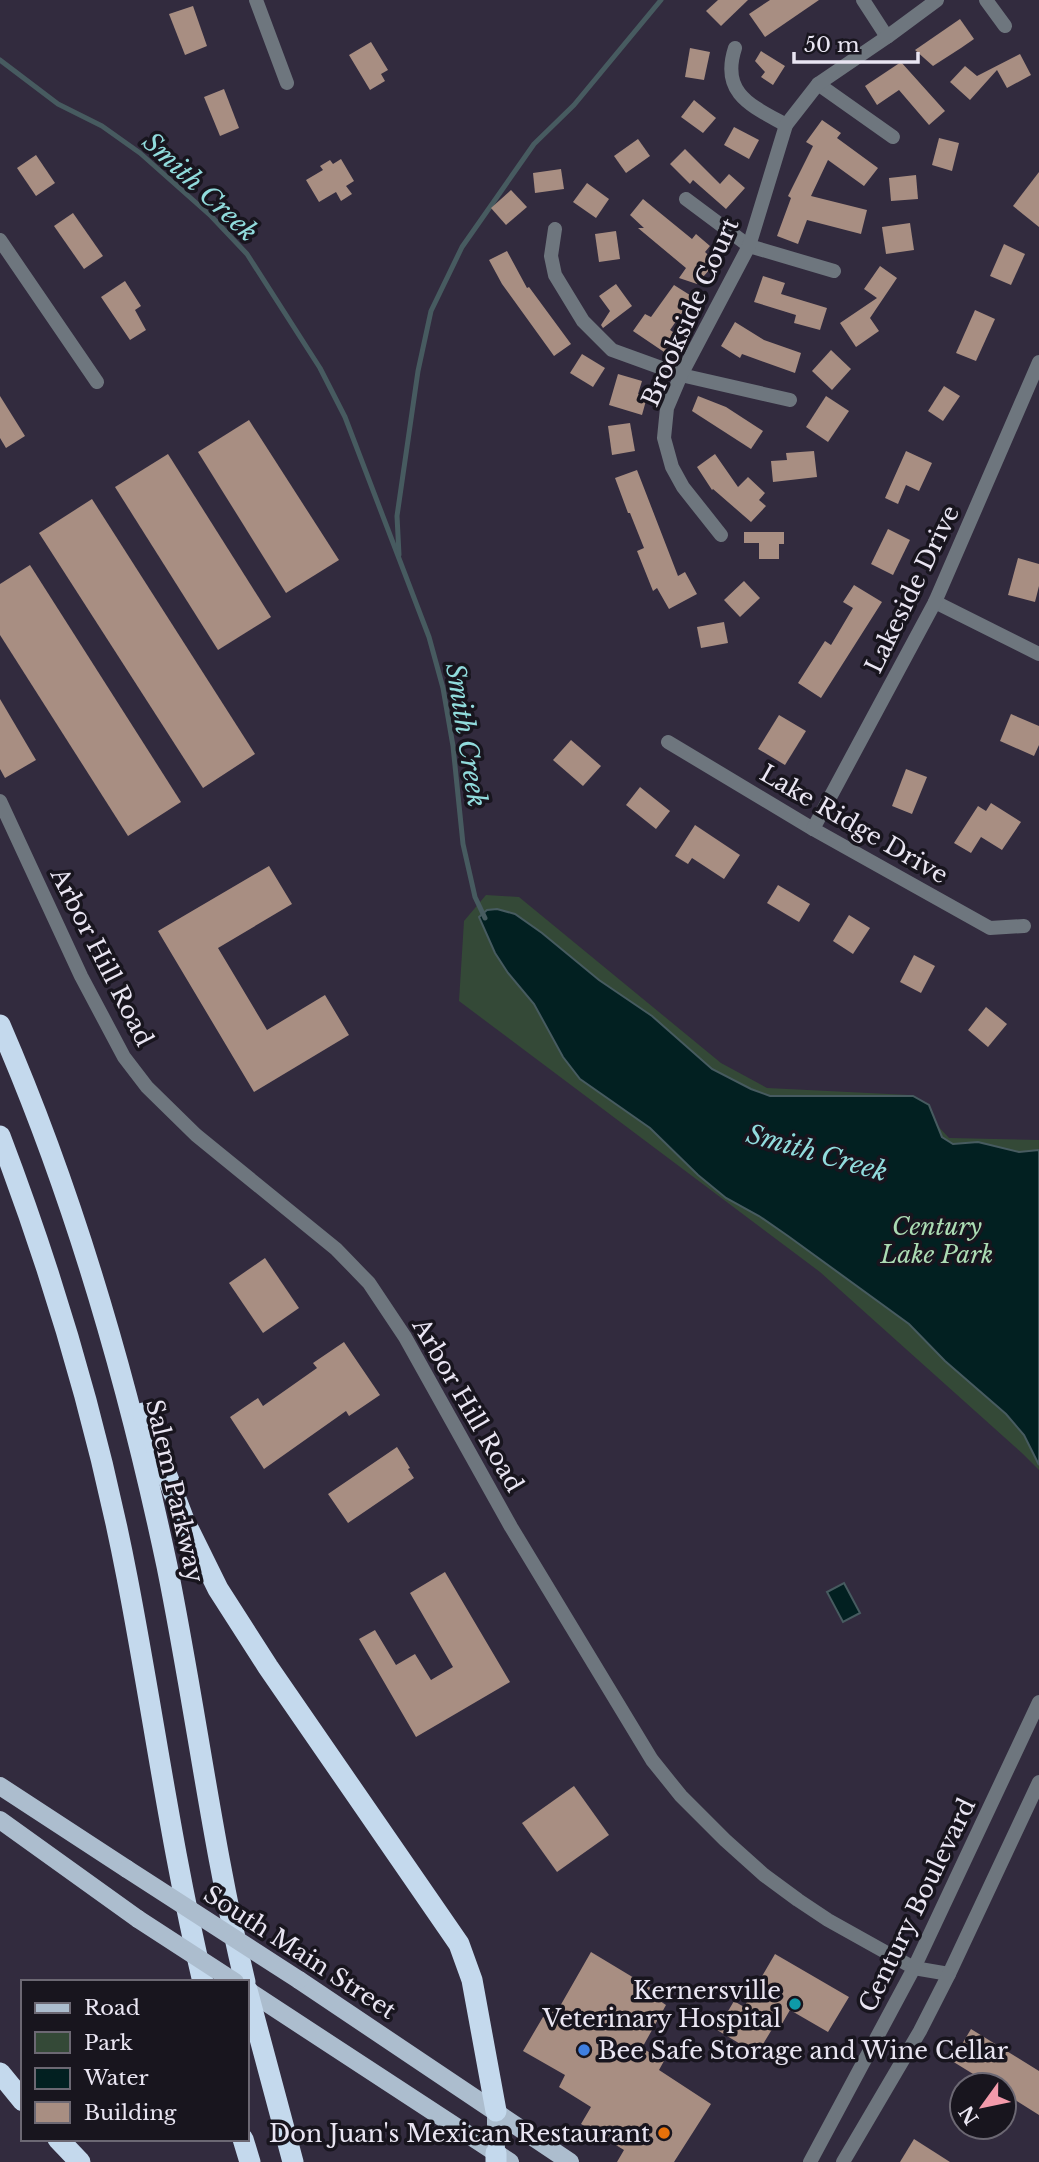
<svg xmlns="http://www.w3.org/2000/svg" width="1039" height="2162" font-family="'Libre Baskerville',serif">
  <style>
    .green { fill: #344937 }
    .water { fill: #022021; stroke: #475b60; stroke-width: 2 }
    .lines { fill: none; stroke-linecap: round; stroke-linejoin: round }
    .stream { stroke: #475b60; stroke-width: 5 }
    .building { fill: #a88e82 }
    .minor { stroke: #6e767e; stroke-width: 14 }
    .primary { stroke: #acbdce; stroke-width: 18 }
    .motorway { stroke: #c4d9ed; stroke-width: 21 }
    .primary-bridge { stroke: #acbdce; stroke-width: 18 }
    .culture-dot { fill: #0f9aa8; stroke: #18151e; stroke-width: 2.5 }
    .shop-dot { fill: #3f7fe0; stroke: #18151e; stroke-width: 2.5 }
    .food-dot { fill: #e8710a; stroke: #18151e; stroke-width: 2.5 }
    .labels { text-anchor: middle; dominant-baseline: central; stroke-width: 7; stroke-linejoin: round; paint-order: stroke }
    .street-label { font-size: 24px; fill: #e9e5f2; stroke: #18151e }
    .park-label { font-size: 24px; font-style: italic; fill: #abdbb3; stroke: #18151e }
    .poi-label { font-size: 24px; fill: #e9e5f2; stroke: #18151e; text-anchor: end }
    .water-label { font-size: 26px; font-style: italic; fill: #91dcdd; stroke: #18151e }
  </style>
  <rect width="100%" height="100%" fill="#322b3e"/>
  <polygon class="green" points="486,895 519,897 721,1063 767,1088 909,1095 949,1138 1039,1140 1039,1470 1023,1454 820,1272 459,1001 464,921"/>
  <g class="water">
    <polygon points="497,909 515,914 542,933 599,980 652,1016 712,1069 751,1089 770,1096 913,1096 929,1105 942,1137 953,1144 978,1142 1019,1152 1039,1150 1039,1465 1024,1435 1006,1414 945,1361 909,1324 788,1236 759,1216 726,1198 698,1175 650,1128 580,1079 563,1057 534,1004 508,973 495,953 479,917 487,910"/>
    <polygon points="844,1583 860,1613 843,1622 827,1592"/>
  </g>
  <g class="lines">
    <g class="stream">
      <polyline points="0,60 58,104 102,126 140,153 211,216 247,254 320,368 345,417 429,637 443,688 453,746 463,844 475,897 485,918"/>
      <polyline points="399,555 397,516 418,371 431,311 462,247 534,144 574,105 661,0"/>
    </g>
  </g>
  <g class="building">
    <polygon points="718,0 748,0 721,26 706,11"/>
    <polygon points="770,0 819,0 765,37 749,14"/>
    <polygon points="193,6 207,46 185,55 169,14"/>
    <polygon points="960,19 974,39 961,48 933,66 915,50"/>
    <polygon points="371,42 388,70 381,74 385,81 370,90 349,55"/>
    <polygon points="690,48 710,52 704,80 685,77"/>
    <polygon points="761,51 785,66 773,85 761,77 765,72 755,61"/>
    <polygon points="1020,54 1031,75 1007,88 997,70 970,100 950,82 965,66 977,76"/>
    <polygon points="901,62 945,111 929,125 899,90 877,105 865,86"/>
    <polygon points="224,89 239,128 220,136 204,97"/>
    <polygon points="694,100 716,118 703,133 681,117"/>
    <polygon points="822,120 841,133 837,138 878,168 864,186 828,160 811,196 867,210 861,234 807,220 798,244 777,236 791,198 788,196 813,146 806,142"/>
    <polygon points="734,127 759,140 749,159 724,145"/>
    <polygon points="939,138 959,143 952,171 932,165"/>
    <polygon points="638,139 650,156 626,173 614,156"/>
    <polygon points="685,149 720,184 729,174 745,188 726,209 693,180 690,184 670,164"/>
    <polygon points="36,155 55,183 36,196 17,168"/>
    <polygon points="341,159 354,181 346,186 352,194 341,201 336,192 319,202 306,180 323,170 320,166 330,160 333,164"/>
    <polygon points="561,169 564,189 535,193 533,173"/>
    <polygon points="1039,172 1039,227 1013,206"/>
    <polygon points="916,175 918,199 891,201 889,178"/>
    <polygon points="587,183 609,199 596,218 573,202"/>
    <polygon points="511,190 527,207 506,225 491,208"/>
    <polygon points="643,199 692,239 696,234 710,246 705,252 716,262 697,284 679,278 686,268 638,228 644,228 630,215"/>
    <polygon points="73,213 103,256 84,269 54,226"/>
    <polygon points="910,223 914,250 886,254 882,227"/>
    <polygon points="616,231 620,259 599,262 595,234"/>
    <polygon points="1004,244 1025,254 1011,285 990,276"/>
    <polygon points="507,251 527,288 529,287 571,344 554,356 502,284 489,260"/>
    <polygon points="880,266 897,278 870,318 879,331 856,347 840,323 877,298 864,289"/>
    <polygon points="763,276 785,283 781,294 827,308 820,330 794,323 796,315 754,302"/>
    <polygon points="125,281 141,306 135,310 146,330 130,340 101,297"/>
    <polygon points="616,284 632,306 603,328 601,325 610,311 599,296"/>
    <polygon points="674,285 693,297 670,330 676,334 664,352 633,331 645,314 651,317"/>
    <polygon points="975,310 995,319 976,361 956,353"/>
    <polygon points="735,322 764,340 801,353 795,373 742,354 740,358 721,346"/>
    <polygon points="831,350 851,369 832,390 812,371"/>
    <polygon points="582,354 605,368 593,387 570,373"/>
    <polygon points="618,374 642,381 638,394 647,397 642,415 609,405"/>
    <polygon points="944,386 960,396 943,421 928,411"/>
    <polygon points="0,396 25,436 6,448 0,438"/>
    <polygon points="698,396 726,407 763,431 751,449 692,411"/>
    <polygon points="826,396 849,411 828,442 806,427"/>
    <polygon points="249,420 339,560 286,593 198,452"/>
    <polygon points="630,423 635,451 612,455 608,426"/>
    <polygon points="814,451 817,477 773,482 771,461 787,460 786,453"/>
    <polygon points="906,451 932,463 919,491 906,485 898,504 885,498"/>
    <polygon points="168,454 271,617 218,650 115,487"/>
    <polygon points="715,454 738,487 748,477 765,493 759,500 766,506 751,522 713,489 712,490 697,467"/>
    <polygon points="637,470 678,576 685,572 697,594 669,609 657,588 653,591 637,551 644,548 630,513 628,513 615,478"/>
    <polygon points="92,499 255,754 203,788 39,533"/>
    <polygon points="888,529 910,540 893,575 871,564"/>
    <polygon points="744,532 784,532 784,544 779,544 779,559 759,559 759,543 744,543"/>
    <polygon points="1018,558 1039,564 1039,586 1035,602 1008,595"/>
    <polygon points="30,565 181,802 128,836 0,635 0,584"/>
    <polygon points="744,581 760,598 740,617 724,600"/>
    <polygon points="854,585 882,602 821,698 798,683 825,641 831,645 853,608 843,602"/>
    <polygon points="724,622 728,643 701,648 697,627"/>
    <polygon points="0,699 36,760 5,778 0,769"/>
    <polygon points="1011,714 1039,726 1039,745 1034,756 1000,741"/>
    <polygon points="779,715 806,731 785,765 758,749"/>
    <polygon points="571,740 601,766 583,786 553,760"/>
    <polygon points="906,769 927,777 912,814 892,806"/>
    <polygon points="640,787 670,811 656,829 626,805"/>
    <polygon points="991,803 1021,822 1002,850 981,837 971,853 954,843 978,806 986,811"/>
    <polygon points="695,825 740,855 724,879 692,858 688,864 675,856"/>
    <polygon points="269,866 292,904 218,948 267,1030 325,995 349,1035 254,1092 158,931"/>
    <polygon points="778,885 810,904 799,922 767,903"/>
    <polygon points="849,915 870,928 853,954 833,941"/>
    <polygon points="914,955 935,966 921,993 900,982"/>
    <polygon points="986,1007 1007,1024 988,1047 968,1030"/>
    <polygon points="265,1258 299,1308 263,1333 229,1283"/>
    <polygon points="344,1342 380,1395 349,1416 346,1411 264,1469 230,1417 258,1398 263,1406 317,1368 313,1363"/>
    <polygon points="397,1447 410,1468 408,1469 414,1478 348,1523 328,1494"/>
    <polygon points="445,1572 510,1682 416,1737 359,1639 375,1630 396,1665 415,1654 431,1680 453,1667 410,1593"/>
    <polygon points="574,1786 609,1835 557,1872 522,1823"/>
    <polygon points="591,1952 664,1996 660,2001 666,2005 642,2048 664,2061 659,2070 711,2104 674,2162 617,2162 624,2150 581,2124 591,2107 559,2087 565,2075 523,2051 543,2017 548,2019 555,2006 559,2008"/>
    <polygon points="775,1954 849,1997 828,2032 790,2010 779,2029 774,2026 757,2054 717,2030 734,2001 744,2007"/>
    <polygon points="971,2029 1039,2071 1039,2115 1004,2093 1004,2085 991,2085 952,2061"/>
    <polygon points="914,2139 950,2162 900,2162"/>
  </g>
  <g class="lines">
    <g class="minor">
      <polyline points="256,0 287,83"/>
      <polyline points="863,0 887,37"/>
      <polyline points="986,0 1005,26"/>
      <path d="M735,48c-15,46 17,58 51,77"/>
      <polyline points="818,84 893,137"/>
      <polyline points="686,199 749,246 834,271"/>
      <polyline points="555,229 551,256 555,275 583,321 612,350 681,375 790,400"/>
      <polyline points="0,240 97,382"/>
      <polyline points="721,535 683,487 672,467 664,438 667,408 681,375 749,246 786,125 818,84 887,37 937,0"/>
      <polyline points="935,602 1039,654"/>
      <polyline points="668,742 813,829 990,928 1024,926"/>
      <polyline points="0,801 81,976 124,1057 147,1087 196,1135 336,1249 369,1283 405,1337 511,1527 652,1760 681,1796 725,1840 764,1875 798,1900 828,1920 914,1968 949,1974"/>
      <polyline points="813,829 935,602 1039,362"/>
      <polyline points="810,2162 914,1968 1039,1702"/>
      <polyline points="843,2162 920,2031 949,1974 1039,1782"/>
    </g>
    <g class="primary">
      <polyline points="0,1786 127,1869"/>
      <polyline points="0,1820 138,1919"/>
      <polyline points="299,1980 570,2162"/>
      <polyline points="247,1990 510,2162"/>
      <polyline points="496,2111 496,2153"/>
    </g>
    <g class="motorway">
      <path d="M0,1025c75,173 128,357 167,541 28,138 45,278 78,416"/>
      <path d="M0,1136c54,142 98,291 127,441 26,134 44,271 76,405"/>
      <polyline points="143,1413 184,1520 218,1589 268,1667 459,1944 472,1980 496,2111"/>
      <polyline points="247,1990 293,2162"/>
      <polyline points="0,2073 23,2101"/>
      <polyline points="58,2139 80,2162"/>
      <polyline points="243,2139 250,2162"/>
      <polyline points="496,2153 496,2162"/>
    </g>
    <g class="primary-bridge">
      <polyline points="127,1869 299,1980"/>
      <polyline points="138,1919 235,1982"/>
    </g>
  </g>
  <circle class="culture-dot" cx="795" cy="2004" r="7"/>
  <circle class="shop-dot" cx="584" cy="2050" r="7"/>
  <circle class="food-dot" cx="664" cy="2133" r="7"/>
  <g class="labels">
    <g class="street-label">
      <text transform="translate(690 312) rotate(-66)">Brookside Court</text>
      <text transform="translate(912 589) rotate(-64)">Lakeside Drive</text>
      <text transform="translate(854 824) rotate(30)">Lake Ridge Drive</text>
      <text transform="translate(102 957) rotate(63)">Arbor Hill Road</text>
      <text transform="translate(468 1405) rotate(60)">Arbor Hill Road</text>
      <text transform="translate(175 1491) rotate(77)">Salem Parkway</text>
      <text transform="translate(917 1905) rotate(-64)">Century Boulevard</text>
      <text transform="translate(300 1952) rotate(33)">South Main Street</text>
    </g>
    <g class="park-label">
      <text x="937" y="1226">Century<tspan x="937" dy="28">Lake Park</tspan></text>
    </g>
    <g class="poi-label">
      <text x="781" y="1990">Kernersville<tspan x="781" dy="28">Veterinary Hospital</tspan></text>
      <text x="598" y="2050" text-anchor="start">Bee Safe Storage and Wine Cellar</text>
      <text x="650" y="2133">Don Juan's Mexican Restaurant</text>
    </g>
    <g class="water-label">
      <text transform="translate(200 187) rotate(43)">Smith Creek</text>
      <text transform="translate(466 735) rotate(81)">Smith Creek</text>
      <text transform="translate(817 1153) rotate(16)">Smith Creek</text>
    </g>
  </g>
  <rect x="21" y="1980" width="228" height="161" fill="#18151e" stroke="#6c6873" stroke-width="2"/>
  <rect x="35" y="2003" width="35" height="10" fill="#acbdce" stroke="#6c6873" stroke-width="2"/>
  <text x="84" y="2015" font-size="21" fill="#e9e5f2">Road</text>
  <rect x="35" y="2032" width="35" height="21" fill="#344937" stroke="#6c6873" stroke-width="2"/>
  <text x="84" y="2050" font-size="21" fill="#e9e5f2">Park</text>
  <rect x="35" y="2068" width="35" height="21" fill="#022021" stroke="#6c6873" stroke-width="2"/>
  <text x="84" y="2085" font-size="21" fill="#e9e5f2">Water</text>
  <rect x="35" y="2102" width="35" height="21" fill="#a88e82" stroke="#6c6873" stroke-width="2"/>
  <text x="84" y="2120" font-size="21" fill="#e9e5f2">Building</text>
  <g transform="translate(983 2106) rotate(237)"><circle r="33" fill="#18151e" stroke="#6c6873" stroke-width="2"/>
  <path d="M0-5L12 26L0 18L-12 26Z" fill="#f39aab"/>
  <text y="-10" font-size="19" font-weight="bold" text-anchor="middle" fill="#e9e5f2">N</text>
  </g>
  <path d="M794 52v10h124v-10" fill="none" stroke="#e9e5f2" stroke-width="3.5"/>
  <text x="804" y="52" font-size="21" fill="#e9e5f2" stroke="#18151e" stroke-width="5" paint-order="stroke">50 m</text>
</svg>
